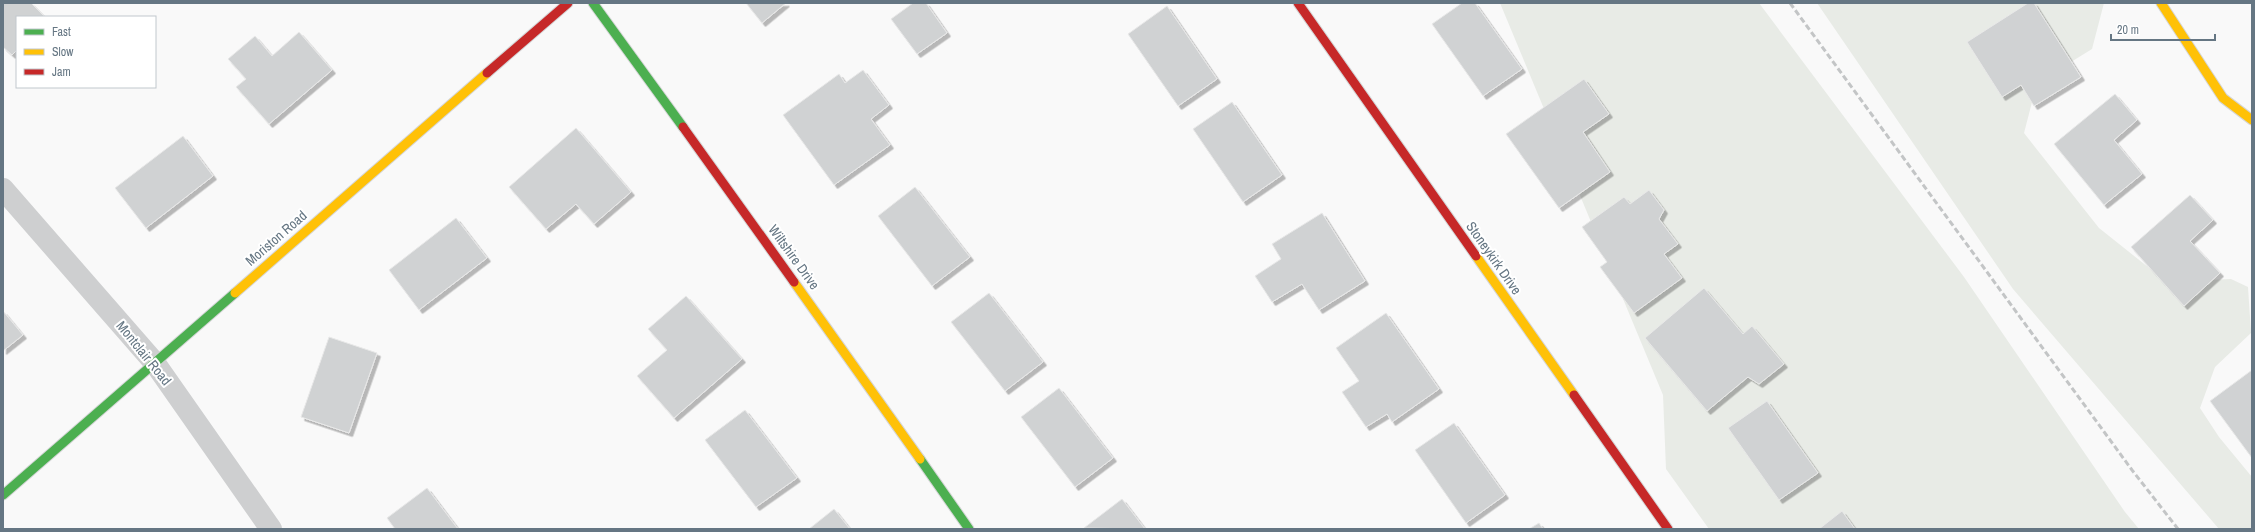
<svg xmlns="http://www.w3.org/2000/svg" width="2255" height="532" font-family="'Archivo Narrow',sans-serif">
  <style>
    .green { fill: #e8ebe6 }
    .building { fill: #d0d2d3; stroke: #e8e8e8; filter: url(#shadow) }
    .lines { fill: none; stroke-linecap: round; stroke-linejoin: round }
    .fast-casing { stroke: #d5d6d7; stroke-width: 11 }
    .slow-casing { stroke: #d5d6d7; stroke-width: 11 }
    .jam-casing { stroke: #d5d6d7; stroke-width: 11 }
    .street { stroke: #cecfd0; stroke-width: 22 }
    .fast { stroke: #4caf50; stroke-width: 9 }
    .slow { stroke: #ffc107; stroke-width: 9 }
    .jam { stroke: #c62828; stroke-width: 9 }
    .rail { stroke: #c3c5c6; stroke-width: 3; stroke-dasharray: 6 3; stroke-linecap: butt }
    .labels { text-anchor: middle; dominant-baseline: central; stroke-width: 4; stroke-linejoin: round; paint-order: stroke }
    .street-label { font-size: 14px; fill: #657683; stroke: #fff }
  </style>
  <defs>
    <filter id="shadow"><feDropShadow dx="3.5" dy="3.5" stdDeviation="0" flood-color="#0004"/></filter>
  </defs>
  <rect width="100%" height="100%" fill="#f9f9f9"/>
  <g class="green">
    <polygon points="1500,3 1759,3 1964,277 2125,512 2139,529 1709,529 1666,469 1663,395"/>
    <polygon points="1817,3 2104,3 2092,49 2037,83 2024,133 2099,228 2153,271 2186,281 2231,279 2248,287 2251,333 2215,367 2200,408 2219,437 2252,477 2252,529 2219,529 2013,289"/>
  </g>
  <g class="building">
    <polygon points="3,3 31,3 45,17 17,17 17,50 12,55 3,47"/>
    <polygon points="746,3 786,3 762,23"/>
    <polygon points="913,3 926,3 947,33 917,54 891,19"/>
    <polygon points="1462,3 1475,3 1522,69 1483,96 1432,24"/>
    <polygon points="2028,3 2034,3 2081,77 2034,106 2021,85 2002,97 1967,42"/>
    <polygon points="1167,6 1217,79 1178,106 1128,34"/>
    <polygon points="299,32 332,70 269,124 236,87 246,79 228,59 255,36 272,56"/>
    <polygon points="863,70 889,105 871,119 890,145 834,185 783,115 839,74 845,83"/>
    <polygon points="1584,79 1609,114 1583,132 1610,172 1559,208 1506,134"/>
    <polygon points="2115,94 2137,120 2114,140 2142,174 2104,205 2054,144"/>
    <polygon points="1232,102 1282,175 1243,202 1193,129"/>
    <polygon points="576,128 631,192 594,224 576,204 546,229 509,187"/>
    <polygon points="183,136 213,176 146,228 115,188"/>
    <polygon points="915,187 970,257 932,286 878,216"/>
    <polygon points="1649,190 1664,210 1659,219 1678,244 1664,254 1682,278 1634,313 1600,267 1607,262 1582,227 1624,197 1630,204"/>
    <polygon points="2190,195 2213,220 2190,241 2220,273 2184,306 2131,247"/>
    <polygon points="1322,213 1365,281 1319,310 1302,284 1272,302 1255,276 1281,259 1272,244"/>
    <polygon points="456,218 487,258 419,310 389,270"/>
    <polygon points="1704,288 1743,334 1752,326 1784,364 1759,384 1748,377 1707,411 1645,338"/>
    <polygon points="989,293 1043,362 1005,391 951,322"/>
    <polygon points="686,296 742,359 674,418 637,376 667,350 648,329"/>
    <polygon points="3,311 23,335 3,351"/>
    <polygon points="1386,313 1439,389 1392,422 1387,414 1366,427 1342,392 1359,381 1336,348"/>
    <polygon points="329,337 377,353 349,433 301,417"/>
    <polygon points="2252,370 2252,458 2210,401"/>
    <polygon points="1059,388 1113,458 1075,487 1021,417"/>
    <polygon points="1767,401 1818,473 1779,500 1728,428"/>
    <polygon points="745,410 797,478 756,507 705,440"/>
    <polygon points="1454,423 1505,495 1466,523 1415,450"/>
    <polygon points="427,488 458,529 395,529 387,518"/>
    <polygon points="1122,499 1145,529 1084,528"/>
    <polygon points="834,509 850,529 809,529"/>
    <polygon points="1842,511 1855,529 1819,529"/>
    <polygon points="1539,523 1543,529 1529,529"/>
  </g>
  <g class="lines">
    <defs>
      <g id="fast">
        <polyline points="593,3 683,127"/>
        <polyline points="920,459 969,529"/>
        <polyline points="3,495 235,293"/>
      </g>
      <g id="slow">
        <polyline points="2161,3 2223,98 2252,120"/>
        <polyline points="1476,256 1574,395"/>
        <polyline points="794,282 920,459"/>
        <polyline points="235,293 487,73"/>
      </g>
      <g id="jam">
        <polyline points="1298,3 1476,256"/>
        <polyline points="487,73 568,3"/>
        <polyline points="683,127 794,282"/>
        <polyline points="1574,395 1668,529"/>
      </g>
    </defs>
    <use href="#fast" class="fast-casing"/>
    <use href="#slow" class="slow-casing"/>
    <use href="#jam" class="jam-casing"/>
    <polyline class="street" points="3,189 154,362 271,529"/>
    <use href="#fast" class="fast"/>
    <use href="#slow" class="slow"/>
    <use href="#jam" class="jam"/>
    <polyline class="rail" points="1790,3 2132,470 2178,529"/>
  </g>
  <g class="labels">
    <g class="street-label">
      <text transform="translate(276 238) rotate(-41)">Moriston Road</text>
      <text transform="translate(794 257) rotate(54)">Wiltshire Drive</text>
      <text transform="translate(1494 258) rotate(55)">Stoneykirk Drive</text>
      <text transform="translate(144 353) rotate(51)">Montclair Road</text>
    </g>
  </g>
  <rect width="2255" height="532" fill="none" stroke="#657683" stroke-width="8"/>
  <rect x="16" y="16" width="140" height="72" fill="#ffffff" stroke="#c1c8cd"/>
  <rect x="24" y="29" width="20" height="6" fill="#4caf50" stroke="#c1c8cd"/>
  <text x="52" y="36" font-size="12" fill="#657683">Fast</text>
  <rect x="24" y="49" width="20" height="6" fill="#ffc107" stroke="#c1c8cd"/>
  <text x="52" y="56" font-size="12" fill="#657683">Slow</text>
  <rect x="24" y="69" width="20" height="6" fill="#c62828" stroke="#c1c8cd"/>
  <text x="52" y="76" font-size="12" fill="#657683">Jam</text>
  <path d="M2111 34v6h104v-6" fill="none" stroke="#657683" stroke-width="2"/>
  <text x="2117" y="34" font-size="12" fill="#657683" stroke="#ffffff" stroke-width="3" paint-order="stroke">20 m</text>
</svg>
